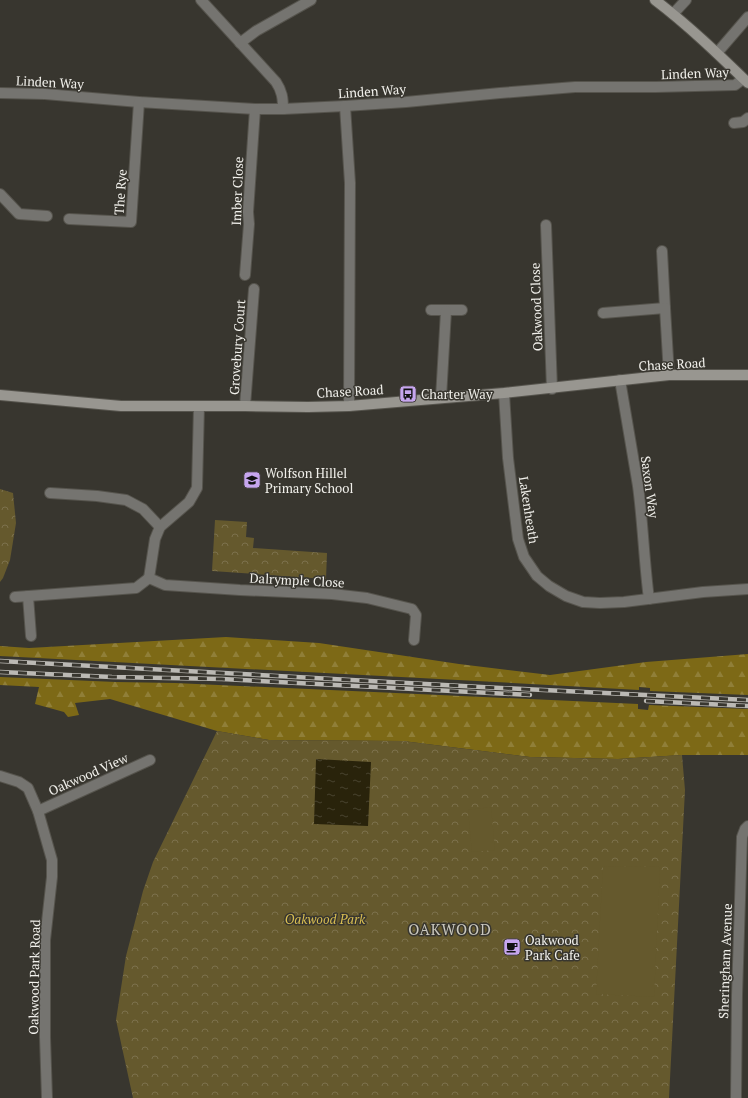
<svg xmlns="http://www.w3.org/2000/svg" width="748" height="1098" font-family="'PT Serif',serif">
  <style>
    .forest { fill: url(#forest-firs) }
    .park { fill: url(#park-crowns) }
    .garden { fill: #65592d }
    .water { fill: url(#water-ripples) }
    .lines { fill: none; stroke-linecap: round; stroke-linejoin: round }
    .street-casing { stroke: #56544d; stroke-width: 12 }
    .secondary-casing { stroke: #56544d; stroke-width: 12 }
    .street { stroke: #757470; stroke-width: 10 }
    .secondary { stroke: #989690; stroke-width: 10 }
    .rail-casing { stroke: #bbb9b4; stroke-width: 4.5 }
    .rail { stroke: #38362f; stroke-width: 3; stroke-dasharray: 9; stroke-linecap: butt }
    .labels { text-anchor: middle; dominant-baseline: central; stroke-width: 3; stroke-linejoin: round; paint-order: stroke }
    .street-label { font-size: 13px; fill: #f1f0eb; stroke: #38362f }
    .poi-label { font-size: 13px; fill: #f1f0eb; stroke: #38362f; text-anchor: start }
    .park-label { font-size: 13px; font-style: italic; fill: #d9be52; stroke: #38362f }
    .quarter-label { font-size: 15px; letter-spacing: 1px; fill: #cac8be; stroke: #38362f }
  </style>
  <defs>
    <pattern id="forest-firs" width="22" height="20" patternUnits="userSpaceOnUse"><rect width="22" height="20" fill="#7d6916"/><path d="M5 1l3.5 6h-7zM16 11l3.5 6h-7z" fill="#907f38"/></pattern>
    <pattern id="park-crowns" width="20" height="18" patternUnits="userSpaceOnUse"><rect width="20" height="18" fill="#65592d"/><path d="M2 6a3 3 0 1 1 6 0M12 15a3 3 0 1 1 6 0" fill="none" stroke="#7c714c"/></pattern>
    <pattern id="water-ripples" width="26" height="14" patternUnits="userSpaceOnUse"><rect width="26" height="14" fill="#29230b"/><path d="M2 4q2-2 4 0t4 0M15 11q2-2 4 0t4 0" fill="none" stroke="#48432f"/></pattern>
  </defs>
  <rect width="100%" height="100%" fill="#38362f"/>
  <g class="forest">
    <polygon points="226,637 319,643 459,664 550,675 646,662 748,654 748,695 650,691 650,688 639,687 639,690 496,682 0,656 0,646 29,648"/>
    <polygon points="0,677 116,682 175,683 638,704 638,709 648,710 649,705 748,709 748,755 682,755 618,759 530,757 403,741 269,740 217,731 110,699 75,703 79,715 68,717 64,712 35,704 39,687 0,685"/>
  </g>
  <g class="park">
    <polygon points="0,489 13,493 16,523 10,560 3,578 0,582"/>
    <polygon points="215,520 247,522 246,537 254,538 253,548 327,553 326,579 212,571"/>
    <polygon points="217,731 269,740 403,741 530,757 618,759 682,755 685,790 669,1098 133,1098 116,1020 126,956 143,891 153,862"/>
  </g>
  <g class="garden">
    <polygon points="491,807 495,850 472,852 468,810"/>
    <polygon points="603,866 660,867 654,997 596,994"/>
  </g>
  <polygon class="water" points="316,759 371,762 368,826 314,824"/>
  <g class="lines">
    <defs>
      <g id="street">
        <path d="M201,0l75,82c6,9 7,16 7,27"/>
        <polyline points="673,14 686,0"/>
        <polyline points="240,43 256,31 311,0"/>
        <polyline points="717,53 748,17"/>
        <polyline points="0,93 45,94 139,102 255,109 283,109 345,106 406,102 500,93 575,87 656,87 735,85 743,79"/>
        <polyline points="345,106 350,183 349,406"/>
        <polyline points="734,123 743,122 748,118"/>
        <polyline points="0,194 19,214 47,216"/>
        <polyline points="69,219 131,222 139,102"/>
        <polyline points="546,225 552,389"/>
        <polyline points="662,251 665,308"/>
        <polyline points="245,275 249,224 248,212 255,109"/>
        <polyline points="431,310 462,310"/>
        <polyline points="603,313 665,308 669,375"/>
        <path d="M620,380c6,36 12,71 18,106 5,37 6,75 11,113"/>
        <polyline points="504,393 508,458 518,539 524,557 537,576 549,586 566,596 583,602 600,603 624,602 703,592 748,589"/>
        <polyline points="441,398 446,311"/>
        <polyline points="199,406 197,488 189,502 160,527 155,539 149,578 165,585 240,590 332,594 367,598 412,609 416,615 414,640"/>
        <polyline points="245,406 254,289"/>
        <polyline points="50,493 97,496 126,500 143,509 160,527"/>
        <polyline points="28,596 31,636"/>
        <polyline points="15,597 136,588 149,578"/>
        <polyline points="0,776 19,782 28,788 38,811 52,860 52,877 45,940 45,1037 47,1098"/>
        <polyline points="38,811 150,760"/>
        <polyline points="736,1098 737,995 742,837 745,829 748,826"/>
      </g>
      <g id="secondary">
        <path d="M655,0c33,25 63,54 93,83"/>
        <polyline points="0,395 121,406 245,406 308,407 349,406 504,393 669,375 748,375"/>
      </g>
    </defs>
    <use href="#street" class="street-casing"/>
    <use href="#secondary" class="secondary-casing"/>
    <use href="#street" class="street"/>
    <use href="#secondary" class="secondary"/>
    <defs>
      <g id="rail">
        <polyline points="0,661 481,687 748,700"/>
        <polyline points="0,672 112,677 222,679 530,695"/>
        <polyline points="646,701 748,706"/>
      </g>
    </defs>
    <use href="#rail" class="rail-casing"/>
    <use href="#rail" class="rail"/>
  </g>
  <defs>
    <symbol id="bus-square" viewBox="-11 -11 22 22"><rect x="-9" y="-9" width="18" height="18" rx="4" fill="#c7a6ef" stroke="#38362f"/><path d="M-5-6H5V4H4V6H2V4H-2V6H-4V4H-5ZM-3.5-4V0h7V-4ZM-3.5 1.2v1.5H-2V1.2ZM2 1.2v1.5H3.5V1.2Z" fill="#111"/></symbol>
    <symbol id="school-square" viewBox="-11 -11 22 22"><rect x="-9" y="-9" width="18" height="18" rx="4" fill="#c7a6ef" stroke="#38362f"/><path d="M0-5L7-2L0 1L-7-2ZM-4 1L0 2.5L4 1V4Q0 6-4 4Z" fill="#111"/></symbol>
    <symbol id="cafe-square" viewBox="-11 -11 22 22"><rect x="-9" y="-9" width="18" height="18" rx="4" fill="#c7a6ef" stroke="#38362f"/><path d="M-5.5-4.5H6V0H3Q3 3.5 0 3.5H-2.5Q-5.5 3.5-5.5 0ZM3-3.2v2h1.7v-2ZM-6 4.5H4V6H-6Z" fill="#111"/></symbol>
  </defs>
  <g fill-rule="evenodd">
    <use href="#bus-square" x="398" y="384" width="20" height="20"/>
    <use href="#school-square" x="242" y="470" width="20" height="20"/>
    <use href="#cafe-square" x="502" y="937" width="20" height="20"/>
  </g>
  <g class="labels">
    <g class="street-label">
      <text transform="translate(695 73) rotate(-2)">Linden Way</text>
      <text transform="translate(50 82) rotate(3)">Linden Way</text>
      <text transform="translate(372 91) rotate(-4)">Linden Way</text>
      <text transform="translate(237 191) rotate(-88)">Imber Close</text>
      <text transform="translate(120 192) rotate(-86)">The Rye</text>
      <text transform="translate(536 307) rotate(-92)">Oakwood Close</text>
      <text transform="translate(237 347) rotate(-86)">Grovebury Court</text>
      <text transform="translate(672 364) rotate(-3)">Chase Road</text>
      <text transform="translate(350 391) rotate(-3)">Chase Road</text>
      <text transform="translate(650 487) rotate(82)">Saxon Way</text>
      <text transform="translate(529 510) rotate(81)">Lakenheath</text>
      <text transform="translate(297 580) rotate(3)">Dalrymple Close</text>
      <text transform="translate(88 774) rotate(-24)">Oakwood View</text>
      <text transform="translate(725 961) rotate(-88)">Sheringham Avenue</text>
      <text transform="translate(34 977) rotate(-89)">Oakwood Park Road</text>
    </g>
    <g class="poi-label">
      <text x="421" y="394">Charter Way</text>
      <text x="265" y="473">Wolfson Hillel<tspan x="265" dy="15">Primary School</tspan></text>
      <text x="525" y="940">Oakwood<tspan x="525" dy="15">Park Cafe</tspan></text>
    </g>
    <g class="park-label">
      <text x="325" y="919">Oakwood Park</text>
    </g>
    <g class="quarter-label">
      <text x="450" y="929">OAKWOOD</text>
    </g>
  </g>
</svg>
